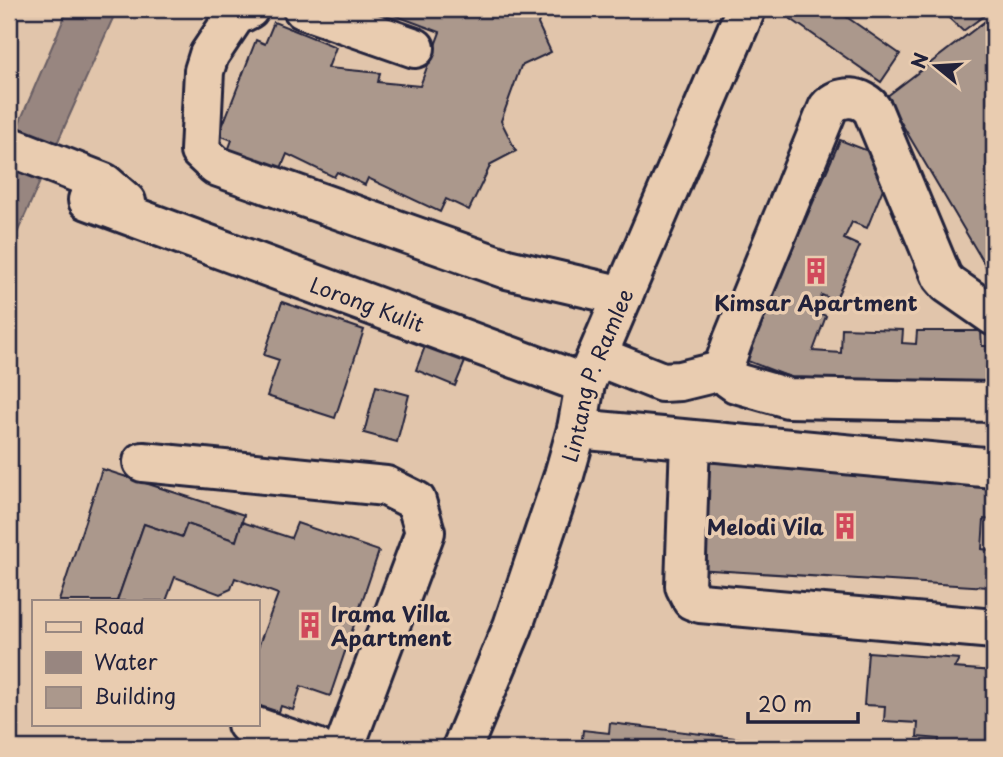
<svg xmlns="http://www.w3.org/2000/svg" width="1003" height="757" font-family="'Playpen Sans',sans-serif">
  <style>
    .water { fill: #988680; stroke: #695e64; stroke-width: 2 }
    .building { fill: #ab988c; stroke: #22223b; stroke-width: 2 }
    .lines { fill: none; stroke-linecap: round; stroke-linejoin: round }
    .minor-casing { stroke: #22223b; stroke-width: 44 }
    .minor { stroke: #e9ccb0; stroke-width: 38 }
    .labels { text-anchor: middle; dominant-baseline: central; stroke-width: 7; stroke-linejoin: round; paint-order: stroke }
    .poi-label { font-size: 21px; font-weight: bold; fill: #22223b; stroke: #e9ccb0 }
    .street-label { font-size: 21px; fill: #22223b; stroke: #e9ccb0 }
  </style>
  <rect width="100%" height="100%" fill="#e1c5ab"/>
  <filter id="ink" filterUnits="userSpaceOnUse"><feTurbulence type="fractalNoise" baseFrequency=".0143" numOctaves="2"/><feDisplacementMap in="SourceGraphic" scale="14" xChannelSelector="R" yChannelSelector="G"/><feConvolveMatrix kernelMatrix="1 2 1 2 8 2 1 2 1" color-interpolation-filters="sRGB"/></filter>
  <g filter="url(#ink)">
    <polygon class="water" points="68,9 117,9 9,251 9,147"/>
    <g class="building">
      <polygon points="378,9 543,9 538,24 551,52 521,66 501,121 516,151 491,164 469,210 446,199 440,212 368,178 365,185 337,172 334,177 287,154 282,166 273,174 226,156 232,140 219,135 256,40 265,44 274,22 336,47 328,68 380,73 378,82 420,86 440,32"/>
      <polygon points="783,9 835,9 900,54 881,82 781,12"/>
      <polygon points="939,9 990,9 992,10 963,31"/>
      <polygon points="988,19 994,27 994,280 886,97"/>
      <polygon points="840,140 881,156 890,171 867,228 852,222 844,239 860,246 835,301 822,295 815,311 826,316 813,351 841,353 842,328 903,330 902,343 916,344 917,331 981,331 982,346 987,346 987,385 803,382 745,360"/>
      <polygon points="282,302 364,330 335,418 267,396 279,360 264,355"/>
      <polygon points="429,336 469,352 455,386 416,370"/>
      <polygon points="376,386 409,395 397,442 364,433"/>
      <polygon points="704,462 994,480 994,520 984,519 982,549 990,550 988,587 695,569 706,533 708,500 702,499"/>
      <polygon points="102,469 244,515 236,541 187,524 182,537 144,524 117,601 59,601"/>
      <polygon points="242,522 291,538 297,523 379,551 330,696 301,686 293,710 281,706 279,712 257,705 257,650 278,594 235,578 231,589 220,594 175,577 166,601 117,601 144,524 182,537 187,524 236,541"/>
      <polygon points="868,652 959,659 954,668 994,671 994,748 938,748 939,739 917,737 918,723 884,721 885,706 864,705"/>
      <polygon points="610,723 793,745 793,748 581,748 583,730 609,733"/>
    </g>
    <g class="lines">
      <defs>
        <g id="minor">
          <polyline points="249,9 235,16 209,55 204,71 200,151 216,166 507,269 623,296"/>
          <polyline points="303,9 415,48"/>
          <polyline points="9,146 104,183 126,202"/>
          <path id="s1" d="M88,200l497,184"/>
          <path d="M994,316l-46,-32 -6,-7 -69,-166c-10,-16 -34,-17 -45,-3l-95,232 -7,20 -1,10 4,8 7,5 52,15 206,4"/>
          <polyline points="597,356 662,382 680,381 725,370"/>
          <polyline points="577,429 994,468"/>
          <polyline points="690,440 685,586 692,600 700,603 994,629"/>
          <polyline points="143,462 386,486 416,501 425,532 344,748"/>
          <polyline points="247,724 316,748"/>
          <path id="s2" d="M462,748l51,-122 51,-151 13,-46 8,-45 161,-375"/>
        </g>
      </defs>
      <use href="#minor" class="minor-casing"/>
      <use href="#minor" class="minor"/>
    </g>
  </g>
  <defs>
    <symbol id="building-bare" viewBox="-9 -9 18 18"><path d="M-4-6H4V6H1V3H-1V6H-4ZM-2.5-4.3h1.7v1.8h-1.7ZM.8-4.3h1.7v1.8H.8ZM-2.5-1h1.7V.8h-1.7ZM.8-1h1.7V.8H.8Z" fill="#d1495b" stroke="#e9ccb0" stroke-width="2.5" paint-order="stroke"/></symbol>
  </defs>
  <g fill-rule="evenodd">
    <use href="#building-bare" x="797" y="252" width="38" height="38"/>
    <use href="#building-bare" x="826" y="507" width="38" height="38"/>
    <use href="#building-bare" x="291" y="606" width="38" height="38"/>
  </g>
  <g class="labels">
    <g class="poi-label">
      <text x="816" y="302">Kimsar Apartment</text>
      <text x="824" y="526" text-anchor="end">Melodi Vila</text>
      <text x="331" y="613" text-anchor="start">Irama Villa<tspan x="331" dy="24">Apartment</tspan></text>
    </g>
    <g class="street-label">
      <text stroke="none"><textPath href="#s1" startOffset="298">Lorong Kulit</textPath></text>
      <text stroke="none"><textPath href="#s2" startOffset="397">Lintang P. Ramlee</textPath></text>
    </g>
  </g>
  <rect width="1003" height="757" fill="none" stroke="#e9ccb0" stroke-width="35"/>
  <rect x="18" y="18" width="968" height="722" fill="none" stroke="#22223b" stroke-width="2.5" filter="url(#ink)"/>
  <rect x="32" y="600" width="228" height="126" fill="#e9ccb0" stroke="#998881" stroke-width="2"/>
  <rect x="46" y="622" width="35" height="10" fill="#e9ccb0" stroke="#998881" stroke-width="2"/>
  <text x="94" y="634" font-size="21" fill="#22223b">Road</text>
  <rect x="46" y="652" width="35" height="21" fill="#988680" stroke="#998881" stroke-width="2"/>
  <text x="94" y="670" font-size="21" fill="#22223b">Water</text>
  <rect x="46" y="687" width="35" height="21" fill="#ab988c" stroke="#998881" stroke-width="2"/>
  <text x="94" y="704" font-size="21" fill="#22223b">Building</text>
  <g transform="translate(936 66) rotate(288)" stroke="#e9ccb0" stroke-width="5" paint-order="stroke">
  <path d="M0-5L12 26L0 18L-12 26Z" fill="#22223b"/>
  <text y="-10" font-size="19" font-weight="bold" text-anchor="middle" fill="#22223b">N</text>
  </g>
  <path d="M748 712v10h110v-10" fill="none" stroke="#22223b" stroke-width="3.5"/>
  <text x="758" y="712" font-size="21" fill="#22223b" stroke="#e9ccb0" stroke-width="5" paint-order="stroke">20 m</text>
</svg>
